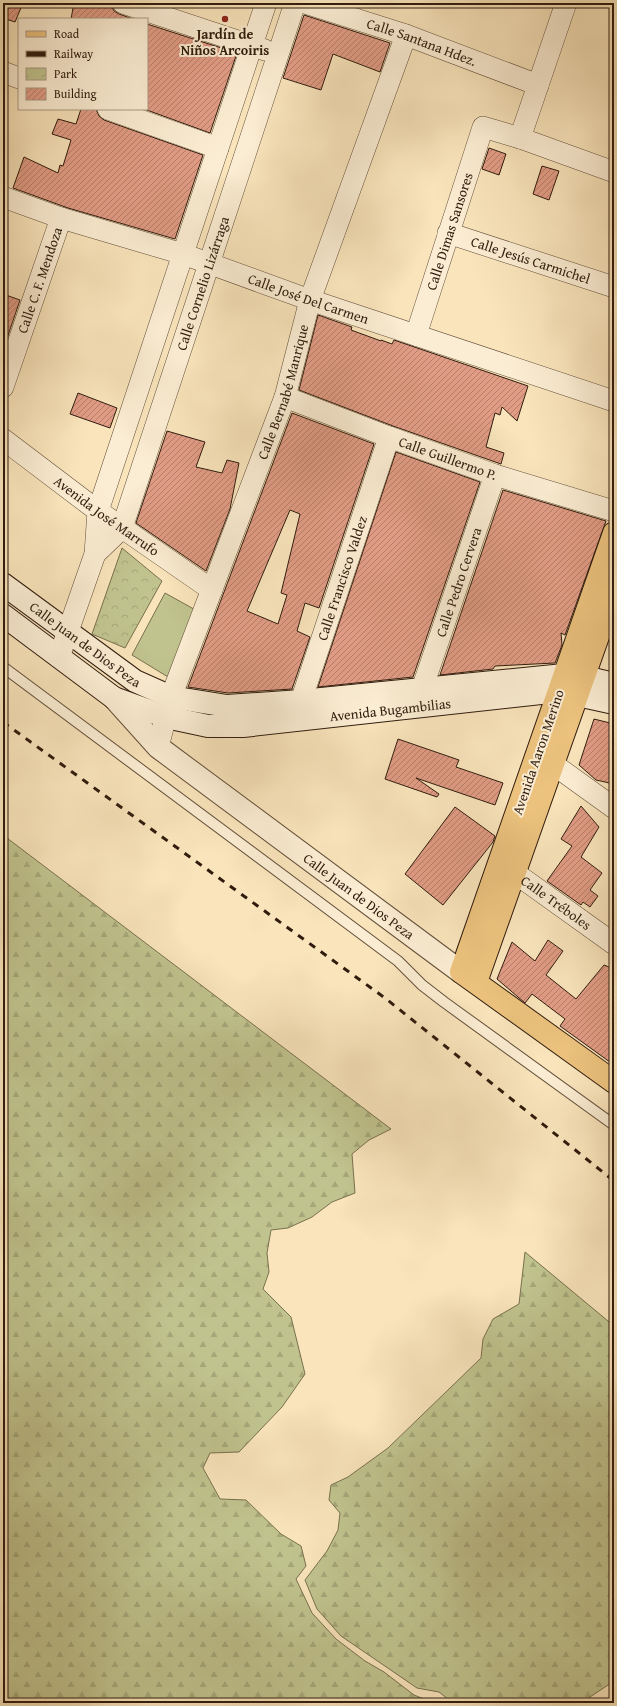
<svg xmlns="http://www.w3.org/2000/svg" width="617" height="1706" font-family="'Gentium Book Plus',serif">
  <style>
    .forest { fill: url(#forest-firs); stroke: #78704e }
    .park { fill: url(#park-crowns); stroke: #78704e }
    .pitch { fill: #c0c38e; stroke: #78704e }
    .building { fill: url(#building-hatch); stroke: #301c0e; fill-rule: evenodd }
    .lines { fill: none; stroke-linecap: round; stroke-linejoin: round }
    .service-casing { stroke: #624e39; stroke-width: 12 }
    .minor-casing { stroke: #624e39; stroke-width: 22 }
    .tertiary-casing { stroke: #624e39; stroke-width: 24 }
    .secondary-casing { stroke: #301c0e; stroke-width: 24 }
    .primary-casing { stroke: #301c0e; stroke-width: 24 }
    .service { stroke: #fbedd3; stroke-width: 10 }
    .minor { stroke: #fbedd3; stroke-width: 21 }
    .tertiary { stroke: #fbedd3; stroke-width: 22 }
    .secondary { stroke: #fbedd3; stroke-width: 22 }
    .primary { stroke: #ecc27e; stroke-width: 22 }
    .rail { stroke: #301c0e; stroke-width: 3; stroke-dasharray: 7 7; stroke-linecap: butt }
    .poi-dot { fill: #8f2418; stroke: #fbedd3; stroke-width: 1.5 }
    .labels { text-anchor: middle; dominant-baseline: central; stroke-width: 4; stroke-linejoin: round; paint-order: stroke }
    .poi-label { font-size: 14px; font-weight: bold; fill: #301c0e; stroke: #fbedd3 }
    .street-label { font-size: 14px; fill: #301c0e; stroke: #fbedd3 }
  </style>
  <defs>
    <pattern id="forest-firs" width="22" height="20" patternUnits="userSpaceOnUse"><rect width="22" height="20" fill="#c0c38e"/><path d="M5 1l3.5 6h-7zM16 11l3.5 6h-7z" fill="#a5a779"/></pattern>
    <pattern id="park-crowns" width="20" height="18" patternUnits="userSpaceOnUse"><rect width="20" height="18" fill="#c0c38e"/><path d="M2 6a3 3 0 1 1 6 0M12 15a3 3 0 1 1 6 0" fill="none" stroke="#a5a779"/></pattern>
    <pattern id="building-hatch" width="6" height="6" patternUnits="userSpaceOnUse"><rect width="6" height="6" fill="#e19c85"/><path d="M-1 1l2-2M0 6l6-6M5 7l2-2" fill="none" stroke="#b77e6b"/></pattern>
  </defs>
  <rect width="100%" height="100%" fill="#f9e4bb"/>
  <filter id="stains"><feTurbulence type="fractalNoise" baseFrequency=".005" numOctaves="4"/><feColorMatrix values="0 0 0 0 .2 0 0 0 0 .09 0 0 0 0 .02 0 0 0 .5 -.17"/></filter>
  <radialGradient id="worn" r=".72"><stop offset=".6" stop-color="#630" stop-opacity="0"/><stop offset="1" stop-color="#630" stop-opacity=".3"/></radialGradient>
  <g class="forest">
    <polygon points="3,835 391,1129 369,1140 352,1154 355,1193 332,1202 312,1217 288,1228 271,1230 267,1253 269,1272 263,1289 291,1317 305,1374 282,1407 239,1452 210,1453 203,1468 220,1499 246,1500 281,1534 301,1546 306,1566 296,1579 312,1613 336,1639 365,1661 384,1672 414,1695 434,1703 3,1703"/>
    <polygon points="525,1252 614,1326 614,1681 581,1703 453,1703 439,1692 417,1688 341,1636 317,1609 305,1580 327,1551 338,1530 340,1513 329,1500 331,1485 348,1477 388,1448 481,1358 483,1339 493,1319 519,1304"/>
  </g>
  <polygon class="park" points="122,548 162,581 125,648 92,634"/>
  <polygon class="pitch" points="165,593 201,613 168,677 132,655"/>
  <g class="building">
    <polygon points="3,3 23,3 15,22 3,18"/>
    <polygon points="74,3 100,3 112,7 114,11 119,14 133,19 71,19"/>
    <polygon points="304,15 390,43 380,72 333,54 321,90 283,78"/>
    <polygon points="147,24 237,53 210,133 144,109 147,109"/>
    <polygon points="81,109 96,109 99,116 104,120 203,155 175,239 68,208 13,188 24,157 58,173 60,165 63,166 71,140 52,134 58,119 76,124"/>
    <polygon points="489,148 506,154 499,175 482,169"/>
    <polygon points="542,166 559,171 549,200 533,194"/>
    <polygon points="3,294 20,300 3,350"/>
    <polygon points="318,315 352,327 351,330 381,341 381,340 392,344 394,340 528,386 517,421 502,407 500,415 495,413 486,447 504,453 501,464 393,426 299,390"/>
    <polygon points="78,393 117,408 110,428 70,414"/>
    <path d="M292,413l82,31 -55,164 -14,-5 -8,28 13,6 -18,52 -64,4 -40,-6zM290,510l10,4 -19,79 6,2 -9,29 -31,-13z"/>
    <polygon points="167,431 205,442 196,467 222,473 227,460 239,463 230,509 206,571 136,523"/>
    <polygon points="396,452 480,482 413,677 318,687"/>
    <polygon points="503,490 606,521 565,635 561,633 562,645 555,663 495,666 493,669 440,675"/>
    <polygon points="594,719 614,724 614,784 596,780 579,765"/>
    <polygon points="398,739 459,760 456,767 503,783 495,805 416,778 439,794 437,797 385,779"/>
    <polygon points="581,806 599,827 581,857 602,873 590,890 598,896 590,907 583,902 581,905 547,881 572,846 561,839"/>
    <polygon points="455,807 495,836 493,842 443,905 405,874"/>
    <polygon points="548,940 563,951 546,975 576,999 604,965 614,969 614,1065 560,1026 565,1019 532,994 525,1003 497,979 512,942 535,961"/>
  </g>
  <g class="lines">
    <defs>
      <polyline id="service" points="3,667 398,961 422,985 444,1002 614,1125"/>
      <g id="minor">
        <polyline points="123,3 265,50"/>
        <path id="s1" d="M305,3l101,32 132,50"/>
        <polyline points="3,72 19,78"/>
        <polyline points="108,109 218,148"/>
        <polyline points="520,138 566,3"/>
        <path id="s2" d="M3,197l58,21 122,36 127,46 304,101"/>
        <path id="s3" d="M448,233l166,54"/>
        <path id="s4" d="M416,335l67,-208 37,11 94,34"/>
        <path id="s5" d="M3,387l58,-169"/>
        <path id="s6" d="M285,397l104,40 106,38 119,36"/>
        <path id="s7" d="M3,439l95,72 114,79"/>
        <path id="s8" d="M95,554l27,-26 173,-525"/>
        <polyline points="59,657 95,554 98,511 266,3"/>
        <path id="s9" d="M422,689l73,-214"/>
        <path id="s10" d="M297,718l4,-17 88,-264"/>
        <path id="s11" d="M158,747l13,-50 114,-300 25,-97 96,-265"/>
        <polyline points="553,764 614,808"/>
        <path id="s12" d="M501,863l113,81"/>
      </g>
      <g id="tertiary">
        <path id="s13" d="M114,698l44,49 303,225"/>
      </g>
      <g id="secondary">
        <path id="s14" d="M3,584l132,97 36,16 56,9 74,-5 263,-26 20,2 30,7"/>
        <path id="s15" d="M3,615l111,83 52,19 42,9h35l316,-35 55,12"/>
      </g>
      <g id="primary">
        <polyline points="614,533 461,972 614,1082"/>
        <polyline points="476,982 614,591"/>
      </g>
    </defs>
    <use href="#service" class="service-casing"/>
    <use href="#minor" class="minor-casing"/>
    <use href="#tertiary" class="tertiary-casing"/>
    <use href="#secondary" class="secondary-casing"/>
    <use href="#primary" class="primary-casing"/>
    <use href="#service" class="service"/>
    <use href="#minor" class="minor"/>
    <use href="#tertiary" class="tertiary"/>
    <use href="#secondary" class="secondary"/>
    <use href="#primary" class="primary"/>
    <polyline class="rail" points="3,722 385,998 614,1181"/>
  </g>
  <circle class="poi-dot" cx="225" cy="19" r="4"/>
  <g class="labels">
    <g class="poi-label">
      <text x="225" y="34">Jardín de<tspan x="225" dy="16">Niños Arcoiris</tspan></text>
    </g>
    <g class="street-label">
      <text stroke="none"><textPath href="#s1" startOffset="123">Calle Santana Hdez.</textPath></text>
      <text stroke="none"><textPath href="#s4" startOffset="109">Calle Dimas Sansores</textPath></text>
      <text stroke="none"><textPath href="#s3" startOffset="87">Calle Jesús Carmichel</textPath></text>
      <text stroke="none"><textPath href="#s5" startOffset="113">Calle C. F. Mendoza</textPath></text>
      <text stroke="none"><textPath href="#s8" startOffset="295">Calle Cornelio Lizárraga</textPath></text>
      <text stroke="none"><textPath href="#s2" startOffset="322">Calle José Del Carmen</textPath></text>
      <text stroke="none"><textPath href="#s11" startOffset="377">Calle Bernabé Manrique</textPath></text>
      <text stroke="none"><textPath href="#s6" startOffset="174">Calle Guillermo P.</textPath></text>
      <text stroke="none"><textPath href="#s7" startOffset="129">Avenida José Marrufo</textPath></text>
      <text stroke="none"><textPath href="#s10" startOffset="147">Calle Francisco Valdez</textPath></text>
      <text stroke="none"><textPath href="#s9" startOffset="113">Calle Pedro Cervera</textPath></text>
      <text stroke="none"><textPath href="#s14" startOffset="102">Calle Juan de Dios Peza</textPath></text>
      <text stroke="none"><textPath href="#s15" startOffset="420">Avenida Bugambilias</textPath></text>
      <text transform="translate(538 752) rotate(-71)">Avenida Aaron Merino</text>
      <text stroke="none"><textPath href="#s13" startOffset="316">Calle Juan de Dios Peza</textPath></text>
      <text stroke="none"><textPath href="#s12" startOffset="68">Calle Tréboles</textPath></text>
    </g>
  </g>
  <rect width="617" height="1706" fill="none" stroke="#f9e4bb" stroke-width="16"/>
  <rect x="4" y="4" width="609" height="1698" fill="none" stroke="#301c0e" stroke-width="2"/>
  <rect x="8" y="8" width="601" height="1690" fill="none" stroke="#301c0e"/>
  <rect x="18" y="18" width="130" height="92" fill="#fbedd3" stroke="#aa9984"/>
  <rect x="26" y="31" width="20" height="6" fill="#ecc27e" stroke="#aa9984"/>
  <text x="54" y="38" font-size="12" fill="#301c0e">Road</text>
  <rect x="26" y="51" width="20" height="6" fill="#301c0e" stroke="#aa9984"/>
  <text x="54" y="58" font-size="12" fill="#301c0e">Railway</text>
  <rect x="26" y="68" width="20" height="12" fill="url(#park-crowns)" stroke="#aa9984"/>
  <text x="54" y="78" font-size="12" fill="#301c0e">Park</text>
  <rect x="26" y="88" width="20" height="12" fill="url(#building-hatch)" stroke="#aa9984"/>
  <text x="54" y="98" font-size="12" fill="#301c0e">Building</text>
  <rect width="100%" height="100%" filter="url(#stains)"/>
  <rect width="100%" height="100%" fill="url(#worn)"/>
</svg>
